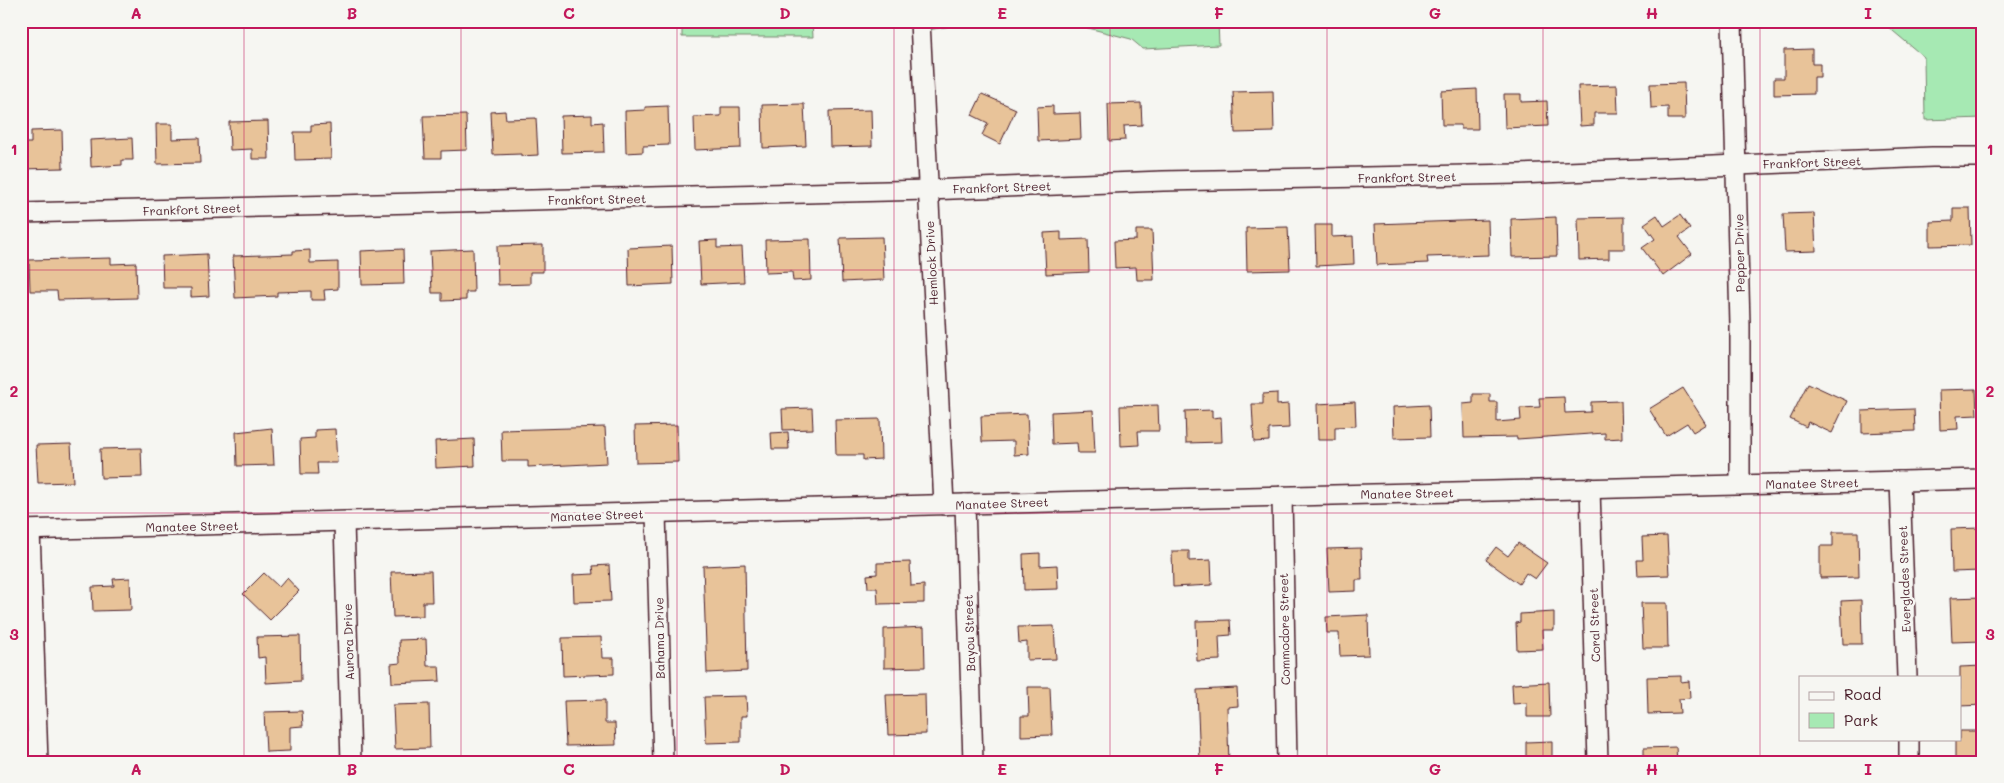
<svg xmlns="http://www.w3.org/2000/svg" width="2004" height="783" font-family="Mali,sans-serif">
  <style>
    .green { fill: #a6e9b3; stroke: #78846f }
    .building { fill: #e8c399; stroke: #4a1f2b }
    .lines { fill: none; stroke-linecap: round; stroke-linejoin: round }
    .minor-casing { stroke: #4a1f2b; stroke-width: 22 }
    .minor { stroke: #f6f6f2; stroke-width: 19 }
    .grid { fill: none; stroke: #c2185b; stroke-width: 1; stroke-opacity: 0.55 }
    .labels { text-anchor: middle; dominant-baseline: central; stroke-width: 5; stroke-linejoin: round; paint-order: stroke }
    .street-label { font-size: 12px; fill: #4a1f2b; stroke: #f6f6f2 }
    .neatline { fill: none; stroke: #c2185b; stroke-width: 2 }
    .grid-label { font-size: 16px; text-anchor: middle; font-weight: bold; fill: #c2185b }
  </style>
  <rect width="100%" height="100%" fill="#f6f6f2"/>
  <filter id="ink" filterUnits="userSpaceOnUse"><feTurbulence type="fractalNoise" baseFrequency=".02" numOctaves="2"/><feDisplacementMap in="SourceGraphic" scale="10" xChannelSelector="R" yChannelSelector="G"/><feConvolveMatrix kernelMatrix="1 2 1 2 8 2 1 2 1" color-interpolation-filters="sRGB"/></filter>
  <g filter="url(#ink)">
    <g class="green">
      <polygon points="682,21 812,21 813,37 682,37"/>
      <polygon points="927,21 980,21 928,30"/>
      <polygon points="1061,21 1218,21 1219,45 1143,49 1131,39"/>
      <polygon points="1881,21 1983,21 1983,118 1925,120 1924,57"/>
    </g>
    <g class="building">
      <polygon points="1812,49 1812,64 1820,64 1820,77 1814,77 1814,94 1774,95 1774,78 1784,78 1784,50"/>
      <polygon points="1684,83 1685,119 1668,119 1668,107 1651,108 1650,84"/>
      <polygon points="1617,85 1618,113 1594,113 1594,125 1580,126 1578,86"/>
      <polygon points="1477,89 1478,129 1461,129 1461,125 1442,125 1441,91"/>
      <polygon points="1273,91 1274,132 1235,133 1233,92"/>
      <polygon points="982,94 1016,109 1000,144 982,135 988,123 972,115"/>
      <polygon points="1504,94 1521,94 1521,102 1547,101 1548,126 1505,128"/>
      <polygon points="1141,103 1142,125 1124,126 1125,140 1109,141 1108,104"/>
      <polygon points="804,104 806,146 763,148 762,105"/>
      <polygon points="668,106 669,145 643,146 643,152 626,153 625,111 645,110 645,107"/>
      <polygon points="1053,106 1053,114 1080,113 1081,139 1038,141 1037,107"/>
      <polygon points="721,107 740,107 741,148 695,150 694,117 721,116"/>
      <polygon points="871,110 872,146 830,147 829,111"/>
      <polygon points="505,111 506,119 536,118 538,155 521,156 521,154 493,155 491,112"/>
      <polygon points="466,115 467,150 441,151 441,158 425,158 423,116"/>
      <polygon points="592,115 592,123 603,122 604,152 562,153 561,116"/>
      <polygon points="268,121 269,159 252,159 252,149 230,150 229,122"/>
      <polygon points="156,124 172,124 172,139 199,138 200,163 157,164"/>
      <polygon points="330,124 331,159 295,160 294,132 311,132 311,125"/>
      <polygon points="62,130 63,168 21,169 21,143 31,143 31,131"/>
      <polygon points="132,138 133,160 122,160 122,165 91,167 90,140"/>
      <polygon points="1953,208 1970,208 1971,245 1930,246 1930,222 1953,221"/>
      <polygon points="1814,213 1816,251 1785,252 1783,214"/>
      <polygon points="1657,215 1664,226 1680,215 1690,229 1679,237 1692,254 1663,276 1642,248 1655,239 1644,224"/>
      <polygon points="1556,217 1557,256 1512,257 1511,219"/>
      <polygon points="1624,217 1624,249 1609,249 1609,259 1579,260 1578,218"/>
      <polygon points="1488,220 1489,255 1427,257 1428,263 1377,265 1375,224"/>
      <polygon points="1315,225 1332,225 1332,237 1353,236 1354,264 1316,266"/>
      <polygon points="1288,227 1290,270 1247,271 1246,228"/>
      <polygon points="1136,230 1152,230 1154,280 1137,280 1136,267 1115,268 1114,241 1136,240"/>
      <polygon points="1061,232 1061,240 1088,239 1089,272 1046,274 1044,233"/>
      <polygon points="882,237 884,280 842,282 840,238"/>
      <polygon points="810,239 811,280 793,281 792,272 766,273 765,240"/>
      <polygon points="717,240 717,248 742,247 744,282 701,284 699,241"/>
      <polygon points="543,245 543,272 530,272 530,284 498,285 497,246"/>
      <polygon points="672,246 673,284 629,286 628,248"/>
      <polygon points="403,249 404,284 362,285 361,251"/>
      <polygon points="473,249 474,292 466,292 466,300 442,301 442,293 432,293 430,251"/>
      <polygon points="310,250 310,263 338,262 338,289 324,290 325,300 311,300 311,291 277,292 277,296 235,298 233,256 293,254 293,251"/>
      <polygon points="207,254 209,296 191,297 191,288 163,288 162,256"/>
      <polygon points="111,258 111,264 136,263 137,298 58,300 57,291 30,291 29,260"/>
      <polygon points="1808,383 1847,401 1832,433 1808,422 1806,427 1790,419"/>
      <polygon points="1683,388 1706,424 1693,432 1687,423 1666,436 1649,409"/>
      <polygon points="1976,389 1977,415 1957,416 1958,429 1940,430 1939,390"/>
      <polygon points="1277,393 1277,405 1288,404 1289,428 1269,429 1269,441 1254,442 1252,404 1263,404 1263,394"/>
      <polygon points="1473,394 1490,394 1490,402 1497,402 1497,422 1521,420 1520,408 1540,407 1539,398 1564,397 1565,413 1591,412 1591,402 1621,401 1622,438 1605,439 1605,433 1517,439 1517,437 1464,438 1463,404 1473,403"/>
      <polygon points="1355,402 1356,426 1335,427 1335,440 1318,440 1317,404"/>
      <polygon points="1158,405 1159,431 1138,431 1139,445 1121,446 1120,406"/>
      <polygon points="1429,405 1430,437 1394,438 1393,407"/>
      <polygon points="812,408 813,429 783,430 782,409"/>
      <polygon points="1914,409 1915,431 1862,433 1862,411"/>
      <polygon points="1093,410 1095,453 1078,453 1077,443 1052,444 1051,412"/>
      <polygon points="1212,410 1212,418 1221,417 1222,442 1186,443 1185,411"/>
      <polygon points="1027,414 1029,454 1014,455 1014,441 982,442 981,416"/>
      <polygon points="880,419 881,459 863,460 863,455 836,455 835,420"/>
      <polygon points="677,425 678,462 636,463 635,426"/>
      <polygon points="605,427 607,463 528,467 528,461 502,461 501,430"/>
      <polygon points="272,428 274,465 237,466 236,432"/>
      <polygon points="335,429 337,463 317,463 318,474 301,474 300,439 315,438 315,430"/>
      <polygon points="788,432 789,449 772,449 771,433"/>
      <polygon points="474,439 475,466 436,468 435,441"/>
      <polygon points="71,444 73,482 38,483 36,445"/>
      <polygon points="141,448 142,477 101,478 100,449"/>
      <polygon points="1980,528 1981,571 1952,572 1951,529"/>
      <polygon points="1833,532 1858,532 1859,577 1820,578 1820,546 1833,546"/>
      <polygon points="1667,536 1669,575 1638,576 1637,560 1643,560 1642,537"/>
      <polygon points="1518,543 1547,563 1535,579 1526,573 1519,584 1486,560 1496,547 1508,556"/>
      <polygon points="1361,548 1362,580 1356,580 1356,591 1329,592 1327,549"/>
      <polygon points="1172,551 1189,551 1189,561 1211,560 1212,585 1173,587"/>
      <polygon points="1040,553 1040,566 1057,565 1058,589 1024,590 1023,554"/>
      <polygon points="910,562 911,586 924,585 924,603 878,604 877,588 868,588 867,575 877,574 877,563"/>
      <polygon points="745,564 747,671 707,673 703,566"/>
      <polygon points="609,565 611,601 574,602 573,575 594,574 593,566"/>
      <polygon points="431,571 432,602 423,602 423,616 393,617 391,572"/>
      <polygon points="264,573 279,587 287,578 299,591 270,620 243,594"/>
      <polygon points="130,578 131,610 93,611 92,587 114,586 113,579"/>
      <polygon points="1983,597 1983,641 1952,642 1950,598"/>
      <polygon points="1861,600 1862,644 1843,644 1841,601"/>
      <polygon points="1641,603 1667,603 1668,648 1643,648"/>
      <polygon points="1554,612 1554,630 1542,630 1543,649 1517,650 1516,623 1520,622 1520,614"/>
      <polygon points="1368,615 1369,655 1340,656 1339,633 1327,633 1326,617"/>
      <polygon points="1230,620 1231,635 1219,636 1220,660 1197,661 1196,621"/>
      <polygon points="1054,626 1056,659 1027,660 1027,642 1019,643 1018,627"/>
      <polygon points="924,627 925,667 884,668 884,629"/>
      <polygon points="300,636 301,681 266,683 265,657 258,658 257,637"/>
      <polygon points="601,637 602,658 614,658 614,674 563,676 562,638"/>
      <polygon points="426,639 427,666 439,666 440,681 392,683 391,664 400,663 399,640"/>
      <polygon points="1983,666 1983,705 1960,706 1960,667"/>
      <polygon points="1681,676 1681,682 1689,681 1690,698 1679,699 1680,713 1648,714 1647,677"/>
      <polygon points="1549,682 1550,717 1527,717 1527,703 1513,704 1512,684"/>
      <polygon points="1028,687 1050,687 1052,735 1021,736 1021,716 1029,716"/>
      <polygon points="1237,688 1238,706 1227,707 1229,762 1200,762 1197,690"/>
      <polygon points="925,694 926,734 888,735 886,695"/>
      <polygon points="746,696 747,716 741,716 741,742 706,743 704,697"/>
      <polygon points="605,700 605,723 615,723 616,745 566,746 564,701"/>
      <polygon points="429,704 430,748 395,749 393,705"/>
      <polygon points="302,711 303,726 290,727 290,751 266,752 264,712"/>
      <polygon points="1960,731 1980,731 1981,762 1955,762 1955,739 1960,739"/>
      <polygon points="1552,741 1552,762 1526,762 1526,742"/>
      <polygon points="1676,747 1677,762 1644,762 1644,748"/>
    </g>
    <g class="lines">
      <defs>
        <g id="minor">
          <polyline points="920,21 944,505"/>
          <polyline points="1732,21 1740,325 1740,485"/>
          <polyline points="21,213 928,190 1163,181 1518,174 1932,157 1983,157"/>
          <polyline points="1900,481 1907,677"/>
          <polyline points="1590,488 1598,762"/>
          <polyline points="1282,496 1287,762"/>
          <polyline points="965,504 973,762"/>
          <polyline points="656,513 663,762"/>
          <polyline points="344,522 351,762"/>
          <polyline points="21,530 965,504 1983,479"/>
          <polyline points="30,530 38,762"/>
          <polyline points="1909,739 1909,762"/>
        </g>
      </defs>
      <use href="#minor" class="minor-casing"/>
      <use href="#minor" class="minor"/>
    </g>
  </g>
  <path class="grid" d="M244,21v741M461,21v741M677,21v741M894,21v741M1110,21v741M1327,21v741M1543,21v741M1760,21v741M21,270h1962M21,513h1962"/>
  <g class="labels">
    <g class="street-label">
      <text transform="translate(1812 162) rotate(-2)">Frankfort Street</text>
      <text transform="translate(1407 177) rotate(-1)">Frankfort Street</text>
      <text transform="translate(1002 187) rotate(-2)">Frankfort Street</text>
      <text transform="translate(597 199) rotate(-1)">Frankfort Street</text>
      <text transform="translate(192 209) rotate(-2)">Frankfort Street</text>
      <text transform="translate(1739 253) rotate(-91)">Pepper Drive</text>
      <text transform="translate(931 263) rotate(-93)">Hemlock Drive</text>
      <text transform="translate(1812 483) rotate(-1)">Manatee Street</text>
      <text transform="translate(1407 493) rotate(-1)">Manatee Street</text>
      <text transform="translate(1002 503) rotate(-2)">Manatee Street</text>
      <text transform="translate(597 515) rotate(-2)">Manatee Street</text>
      <text transform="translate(192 526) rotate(-1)">Manatee Street</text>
      <text transform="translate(1904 579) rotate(-92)">Everglades Street</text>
      <text transform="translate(1594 625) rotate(-92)">Coral Street</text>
      <text transform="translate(1284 629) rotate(-91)">Commodore Street</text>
      <text transform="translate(969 633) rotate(-92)">Bayou Street</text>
      <text transform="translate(659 638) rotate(-91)">Bahama Drive</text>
      <text transform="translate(348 642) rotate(-92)">Aurora Drive</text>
    </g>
  </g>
  <rect width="2004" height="783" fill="none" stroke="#f6f6f2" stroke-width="55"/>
  <rect x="1799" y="676" width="162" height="65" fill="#f6f6f2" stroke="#b1a0a2"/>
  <rect x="1809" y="692" width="25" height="8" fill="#f6f6f2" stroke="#b1a0a2"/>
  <text x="1844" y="700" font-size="15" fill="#4a1f2b">Road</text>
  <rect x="1809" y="713" width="25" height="15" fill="#a6e9b3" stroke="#b1a0a2"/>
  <text x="1844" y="726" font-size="15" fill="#4a1f2b">Park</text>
  <rect x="28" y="28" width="1948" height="728" class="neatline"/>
  <g class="grid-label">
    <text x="136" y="19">A</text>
    <text x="352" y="19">B</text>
    <text x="569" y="19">C</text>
    <text x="785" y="19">D</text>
    <text x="1002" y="19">E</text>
    <text x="1219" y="19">F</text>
    <text x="1435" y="19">G</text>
    <text x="1652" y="19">H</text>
    <text x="1868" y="19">I</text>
    <text x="14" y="155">1</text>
    <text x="1990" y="155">1</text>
    <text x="14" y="397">2</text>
    <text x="1990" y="397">2</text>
    <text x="14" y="640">3</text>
    <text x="1990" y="640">3</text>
    <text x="136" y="775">A</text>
    <text x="352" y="775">B</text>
    <text x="569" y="775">C</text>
    <text x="785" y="775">D</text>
    <text x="1002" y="775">E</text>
    <text x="1219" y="775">F</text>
    <text x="1435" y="775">G</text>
    <text x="1652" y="775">H</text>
    <text x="1868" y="775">I</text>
  </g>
</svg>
